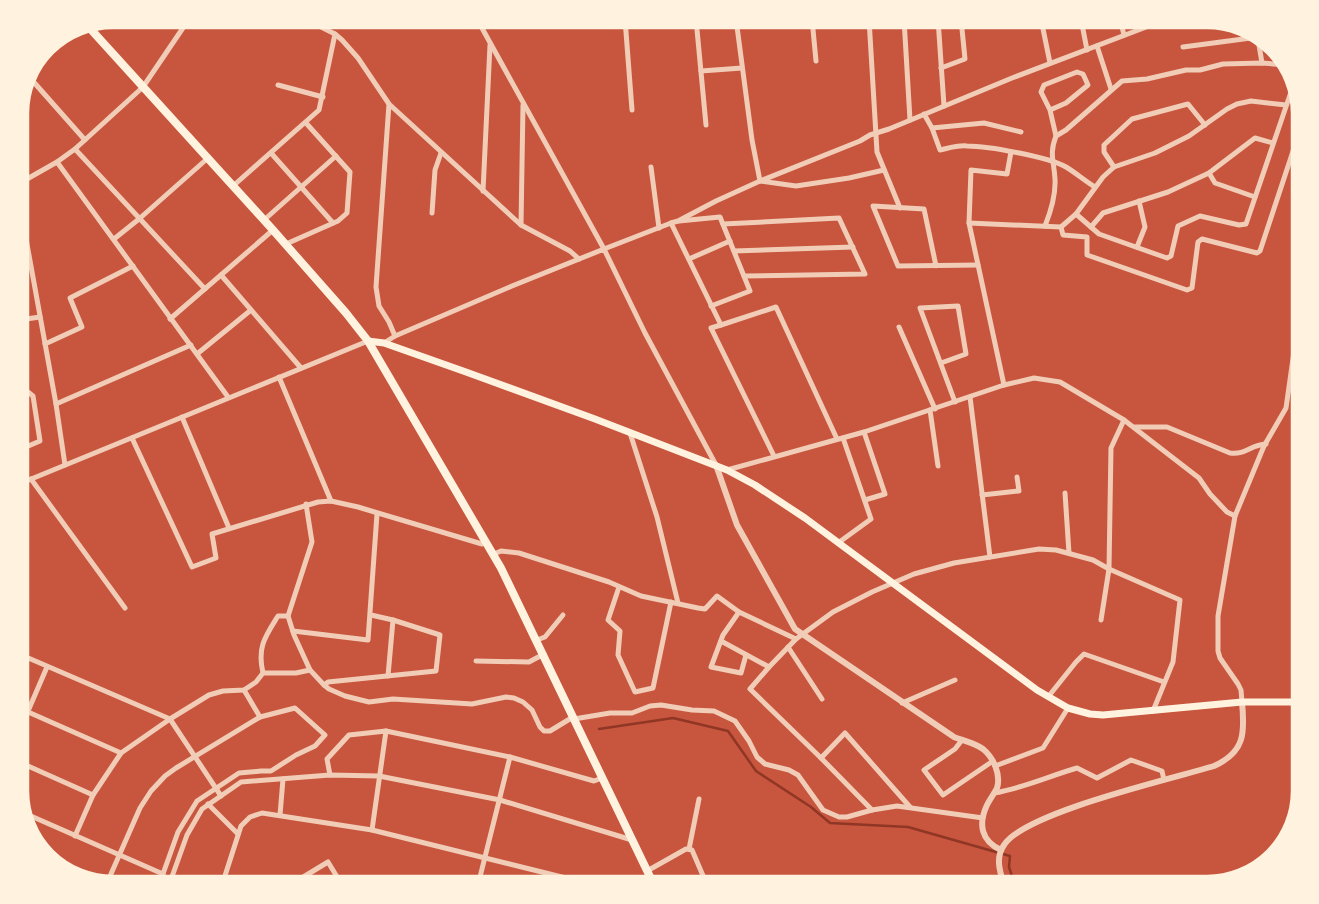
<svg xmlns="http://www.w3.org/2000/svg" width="1319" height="904" font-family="Mulish,sans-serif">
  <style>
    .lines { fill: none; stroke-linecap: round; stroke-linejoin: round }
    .stream { stroke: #8f3625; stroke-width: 2.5 }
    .minor { stroke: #f1ccb7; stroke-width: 5 }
    .tertiary { stroke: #f1ccb7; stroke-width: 6 }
    .secondary { stroke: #fff3e0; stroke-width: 7 }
    .primary { stroke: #fff3e0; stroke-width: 8 }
    .rim { fill: none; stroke: #fff3e0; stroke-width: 2.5 }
  </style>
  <rect width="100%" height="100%" fill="#c8553d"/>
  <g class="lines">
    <polyline class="stream" points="599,729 673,718 728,731 756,771 811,807 830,823 908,827 1010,856 1009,867 1015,885"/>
    <g class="minor">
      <polyline points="305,19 335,34 342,40 358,58 389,104 521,225 570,251 579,259"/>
      <polyline points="477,19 604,249 671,223 721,325 711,328 774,456"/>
      <polyline points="625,19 632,110"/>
      <polyline points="696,19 706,125"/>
      <polyline points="736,19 752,140 760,181 796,186 849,178 884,170"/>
      <polyline points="812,19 816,61"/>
      <polyline points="869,19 877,152 900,208"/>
      <polyline points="904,19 910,120"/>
      <polyline points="938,19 944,106"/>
      <polyline points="1041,19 1050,63"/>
      <polyline points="1081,19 1087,50"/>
      <polyline points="1120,19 1124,35"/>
      <polyline points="1097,46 1111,89"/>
      <polyline points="1183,47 1251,38 1258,39 1262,63"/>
      <polyline points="941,68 965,59 961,19"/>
      <polyline points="701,71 742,68"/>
      <polyline points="31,79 85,140"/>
      <polyline points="278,85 323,97"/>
      <polyline points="389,104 376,287 379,306 389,322 395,336"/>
      <polyline points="1050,110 1066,103 1088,85 1083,74 1077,72 1044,85 1041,92 1050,110 1056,136"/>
      <path d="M924,114l8,14 8,22c9,-2 18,-5 27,-4 21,0 82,11 99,21 10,6 19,14 29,20"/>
      <polyline points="932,128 984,123 1021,132"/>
      <polyline points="75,149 143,87 189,19"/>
      <polyline points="271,153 333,223"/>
      <polyline points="57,162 228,397"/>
      <polyline points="651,167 659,228"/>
      <polyline points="1114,167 1104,152 1104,145 1132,119 1188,104 1205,125"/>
      <polyline points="1209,173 1215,183 1255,197"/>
      <polyline points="20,183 57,162 75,149 205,289"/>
      <polyline points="233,186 319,110 335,34"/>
      <polyline points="483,191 490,45"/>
      <polyline points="19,200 56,404 65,465"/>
      <polyline points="432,213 435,170 441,153"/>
      <polyline points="1076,214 1099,234 1167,258 1171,256 1178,226 1200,216 1239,225 1246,224 1291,92 1291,79"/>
      <polyline points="264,220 336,156"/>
      <polyline points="679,221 720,217 750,291 711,306"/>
      <polyline points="671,223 678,221 716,201 760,181 860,141 870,135 889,129 1012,78 1162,21 1162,19"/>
      <polyline points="969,223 1061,227 1076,214 1103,177 1114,167 1155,153 1189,136 1227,109 1237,104 1251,101 1286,105"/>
      <polyline points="723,224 839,218 865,274 744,276"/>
      <polyline points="521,225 523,105"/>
      <path d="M1045,226c6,-15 11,-30 10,-47 -1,-18 -6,-25 1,-43l10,-6 56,-49 25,-2 39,-9h14l23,-6 39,-1 25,2"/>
      <polyline points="1061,227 1063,235 1087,237 1087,255 1187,290 1192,288 1198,242 1202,239 1257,253 1260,251 1300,130"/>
      <polyline points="1091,227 1103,213 1168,192 1209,173 1255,138 1273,143"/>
      <polyline points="114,239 139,219 208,158"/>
      <polyline points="286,244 338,221 347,213 350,172 306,123"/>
      <polyline points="1137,247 1145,227 1139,201"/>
      <polyline points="734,251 853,247"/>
      <polyline points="689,259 730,241"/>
      <polyline points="936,266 924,209 873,206 898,266 978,265"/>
      <polyline points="221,275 301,368"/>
      <polyline points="170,319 273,230"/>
      <polyline points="19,320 40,317"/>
      <polyline points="721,325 776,307 837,439"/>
      <polyline points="899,327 935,409"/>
      <polyline points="384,343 395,336 512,286 604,249 645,333 716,465"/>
      <polyline points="45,344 82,327 70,298 133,266"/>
      <polyline points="197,354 251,310"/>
      <polyline points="941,363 966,354 958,306 920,308 955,402"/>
      <polyline points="279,377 331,501"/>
      <polyline points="1004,385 969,223 971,170 1007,174 1011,152"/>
      <polyline points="19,390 28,392 33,396 40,441 19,450"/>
      <polyline points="970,397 990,557"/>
      <polyline points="56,404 191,345"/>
      <polyline points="930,410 938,466"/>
      <polyline points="182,417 229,528"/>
      <path d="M1135,427h32l63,26c16,2 20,-8 36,-9"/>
      <polyline points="864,432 885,494 865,500"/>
      <polyline points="630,433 657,517 678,603"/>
      <polyline points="132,438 192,567 216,558 212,534 318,502 331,501 358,507 482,544 487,542"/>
      <polyline points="727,470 864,432 1004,385 1034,378 1060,382 1124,420 1199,478 1210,494 1227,512 1235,516"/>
      <polyline points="31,479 125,608"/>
      <polyline points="19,484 368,341"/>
      <polyline points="1065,493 1069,553"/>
      <polyline points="982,495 1019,491 1017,477"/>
      <polyline points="306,504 312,542 288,616 294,635 310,670 324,685 329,689 345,696 369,702 393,699 472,704 506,697 514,698 523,702 532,710 540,727 544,731 550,731 573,717"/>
      <polyline points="838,543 871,519 843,438"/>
      <polyline points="494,554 501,551 519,553 609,582 641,596 698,608 705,609 717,596 739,612 796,639 833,612 872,592 914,574 954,563 1039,549 1056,550 1093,560 1109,569 1111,448 1124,420"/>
      <polyline points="619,587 608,620 620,631 618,655 635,692 653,688 671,602"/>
      <polyline points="739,612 723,635 711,667 741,673 746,655"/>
      <path d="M288,616h-10c-13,21 -21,31 -15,57h33l14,-3"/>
      <polyline points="1101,620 1109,569 1180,600 1173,662 1153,711"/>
      <polyline points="293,631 368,640 377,514"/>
      <polyline points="537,640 545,637 563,615"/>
      <polyline points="721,641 769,667 796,639"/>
      <polyline points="788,647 822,699"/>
      <polyline points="19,654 170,719 221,796"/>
      <polyline points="476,661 529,662 544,654"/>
      <polyline points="769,667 750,689 821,758 872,810"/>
      <polyline points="388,676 393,620"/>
      <polyline points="324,685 328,682 436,671 440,635 393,620 371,615"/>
      <polyline points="244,690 260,717"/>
      <polyline points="1048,697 1076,662 1084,654 1164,682"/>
      <polyline points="1242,702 1241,690 1238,684 1220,658 1218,651 1218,616 1235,516 1264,446 1286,408 1300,309"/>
      <polyline points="902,703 955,680"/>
      <polyline points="19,708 121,753"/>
      <polyline points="574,719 610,713 632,713 650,706 661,705 692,710 714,711 735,721 749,741 757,757 765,764 789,770 798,775 823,810 839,817 847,817 872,810 897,806 983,818"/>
      <polyline points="19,732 47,667"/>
      <polyline points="962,740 955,749 924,770 943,795 993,761"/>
      <polyline points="821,758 845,733 910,807"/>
      <polyline points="19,762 93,795"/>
      <polyline points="995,766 1043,748 1068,708"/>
      <polyline points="330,775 327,759 349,735 386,731 510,757 594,781 602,778"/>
      <path d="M994,793c30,-5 55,-17 83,-25l20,10 34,-18 31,11 2,9"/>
      <polyline points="208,804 238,834"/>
      <polyline points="24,813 163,874"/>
      <polyline points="280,815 283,779"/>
      <polyline points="372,830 386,731"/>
      <polyline points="75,836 93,795 121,753 170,719 209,695 223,691 244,690 256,682 263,673"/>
      <polyline points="689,849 699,799"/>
      <polyline points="647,871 686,849 692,850 707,885"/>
      <polyline points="107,883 140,808 151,791 165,776 176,768 260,717 295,708 325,735 315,746 296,755 271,771 261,771 239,773 197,801 178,832 159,885"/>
      <polyline points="169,885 187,835 202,809 241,782 330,775 379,776 500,800 632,840"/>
      <polyline points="222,885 241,826 250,817 262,813 372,830 574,880 583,885"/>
      <polyline points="290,885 328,862 342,885"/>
      <polyline points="478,885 510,757"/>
    </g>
    <g class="tertiary">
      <path d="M716,465l21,60 58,104 159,108c10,4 21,6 29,12 11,9 18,26 14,39 -3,6 -7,11 -10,17 -9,19 -6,36 14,45"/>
      <path d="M1004,885c-4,-13 -9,-27 0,-40 21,-33 168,-66 210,-79 31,-14 31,-33 28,-64"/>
    </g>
    <polyline class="secondary" points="368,341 384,343 466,372 595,419 727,470 755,485 805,518 1037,690 1068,708 1090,714 1103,715 1242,702 1300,702"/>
    <polyline class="primary" points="86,24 273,230 346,313 368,341 501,568 654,885"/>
  </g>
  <path d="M0 0H1319V904H0ZM113 28H1207A85 85 0 0 1 1292 113V791A85 85 0 0 1 1207 876H113A85 85 0 0 1 28 791V113A85 85 0 0 1 113 28Z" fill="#fff3e0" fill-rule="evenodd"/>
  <path class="rim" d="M113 28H1207A85 85 0 0 1 1292 113V791A85 85 0 0 1 1207 876H113A85 85 0 0 1 28 791V113A85 85 0 0 1 113 28Z"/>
</svg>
